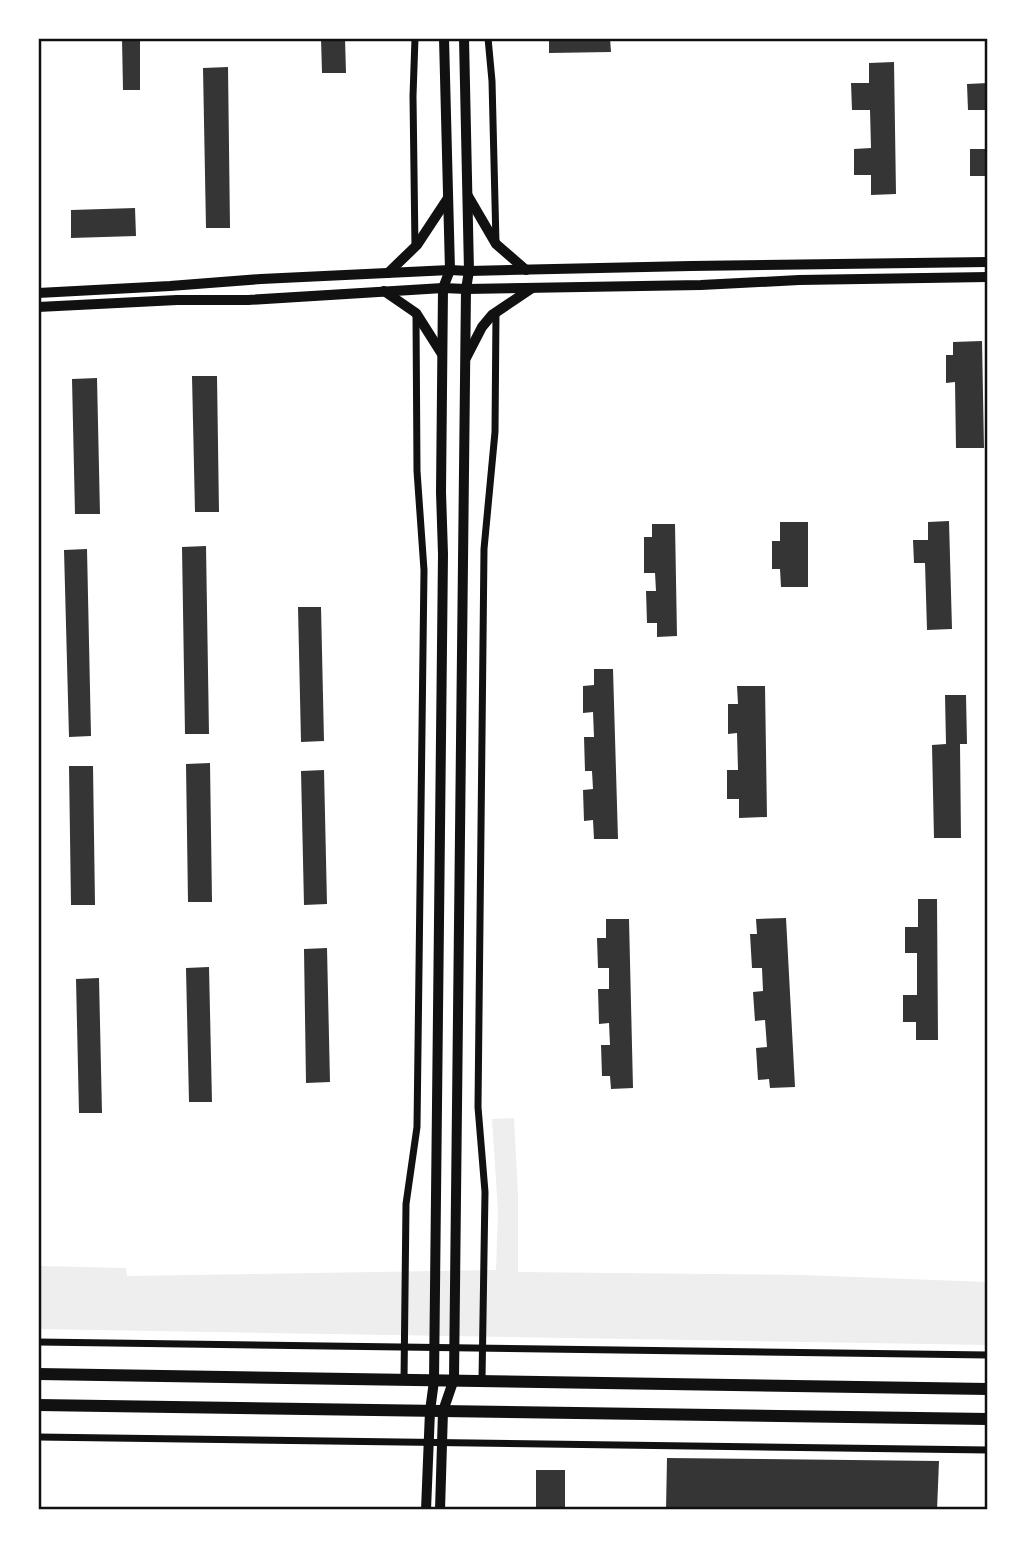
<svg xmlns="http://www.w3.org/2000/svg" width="1026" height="1548" font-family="'Golos Text',sans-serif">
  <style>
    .green { fill: #eee }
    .building { fill: #353535 }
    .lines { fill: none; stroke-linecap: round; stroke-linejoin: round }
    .minor { stroke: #111; stroke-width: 7 }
    .tertiary { stroke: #111; stroke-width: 10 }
    .secondary { stroke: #111; stroke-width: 10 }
    .primary { stroke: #111; stroke-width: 12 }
    .neatline { fill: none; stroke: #111; stroke-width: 2.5 }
  </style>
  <rect width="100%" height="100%" fill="#fff"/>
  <polygon class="green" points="514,1118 518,1195 518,1272 803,1275 987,1282 987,1345 39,1329 39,1266 126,1268 127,1276 496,1270 498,1212 492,1119"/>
  <g class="building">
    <polygon points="122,38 140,38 140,90 123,90"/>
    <polygon points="321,38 345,38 346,73 322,73"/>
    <polygon points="549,38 610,38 611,52 549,53"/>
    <polygon points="894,62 896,194 871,195 871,175 854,175 854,149 871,148 870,110 852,110 851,83 869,83 869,63"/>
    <polygon points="228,67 230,228 206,228 203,68"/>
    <polygon points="988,83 988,110 968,110 967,84"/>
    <rect x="970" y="149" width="18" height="27"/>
    <polygon points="135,208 136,236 71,238 71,210"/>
    <polygon points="982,341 984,448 956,448 955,382 946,383 946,355 953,355 953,342"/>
    <polygon points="192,376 217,376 219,512 195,512"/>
    <polygon points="97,378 100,514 75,514 72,379"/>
    <polygon points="949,521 952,629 927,630 925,563 914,563 913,540 928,540 928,522"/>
    <polygon points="780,522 808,522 808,587 781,587 780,569 772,569 772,541 780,541"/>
    <polygon points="652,524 675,524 677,636 657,637 657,623 647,623 646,591 656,591 655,573 644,573 644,537 652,537"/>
    <polygon points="206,546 209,734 185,734 182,547"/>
    <polygon points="87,549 91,736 69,737 64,550"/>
    <polygon points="298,607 321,607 324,741 301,742"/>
    <polygon points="594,669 613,669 618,839 594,839 593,820 584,821 583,790 593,789 592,771 585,771 584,737 594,737 593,712 583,713 583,686 594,685"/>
    <polygon points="737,686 765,686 767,817 739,818 739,799 727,799 727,770 738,770 737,733 728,734 728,704 738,704"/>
    <polygon points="945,695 966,695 967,744 960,744 961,838 934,838 932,745 946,744"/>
    <polygon points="210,763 212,902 188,902 186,764"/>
    <polygon points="69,766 93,766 95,905 71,905"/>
    <polygon points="324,770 327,904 304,905 301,771"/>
    <polygon points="918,899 937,899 938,1040 916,1040 916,1022 903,1022 903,995 917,995 917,953 905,953 905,927 918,927"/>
    <polygon points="786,918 795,1087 770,1088 769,1079 758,1080 756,1048 767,1047 765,1020 755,1021 753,992 763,991 762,968 752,968 750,934 757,934 756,919"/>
    <polygon points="606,919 629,919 633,1088 611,1089 610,1076 602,1076 601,1045 610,1045 609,1023 599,1024 598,989 609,989 609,968 598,968 597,938 606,938"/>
    <polygon points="327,948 330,1082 306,1083 304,949"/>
    <polygon points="209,967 212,1102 189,1102 186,968"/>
    <polygon points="99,978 102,1113 79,1113 76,979"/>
    <polygon points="667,1458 939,1461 937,1510 666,1510"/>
    <rect x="536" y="1470" width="29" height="40"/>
  </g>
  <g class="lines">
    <g class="minor">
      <polyline points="488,38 492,81 496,243"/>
      <polyline points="415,248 413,96 415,38"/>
      <polyline points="38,1342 988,1355"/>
      <polyline points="482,1380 485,1192 478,1107 484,549 495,432 496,312"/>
      <polyline points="404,1381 406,1204 417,1127 424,570 417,471 416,314"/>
      <polyline points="38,1437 988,1450"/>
    </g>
    <g class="tertiary">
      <polyline points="38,293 170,286 261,279 450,270 469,271 691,266 988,262"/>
      <polyline points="38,307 177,300 248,300 443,288 466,289 701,285 799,280 988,277"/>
    </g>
    <g class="secondary">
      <polyline points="468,196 496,244 526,270"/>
      <polyline points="388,273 417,245 448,198"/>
      <polyline points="384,291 416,313 442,354"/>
      <polyline points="466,358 482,327 492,315 532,288"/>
      <polyline points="426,1510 430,1411 434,1381 443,554 441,492 443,288 450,270 444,38"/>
      <polyline points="440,1510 443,1411 454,1379 466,289 469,271 464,38"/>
    </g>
    <g class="primary">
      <polyline points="38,1374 988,1389"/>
      <polyline points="38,1405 988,1419"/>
    </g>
  </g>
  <rect width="1026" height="1548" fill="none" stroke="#ffffff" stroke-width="80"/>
  <rect x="40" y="40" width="946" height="1468" class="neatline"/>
</svg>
